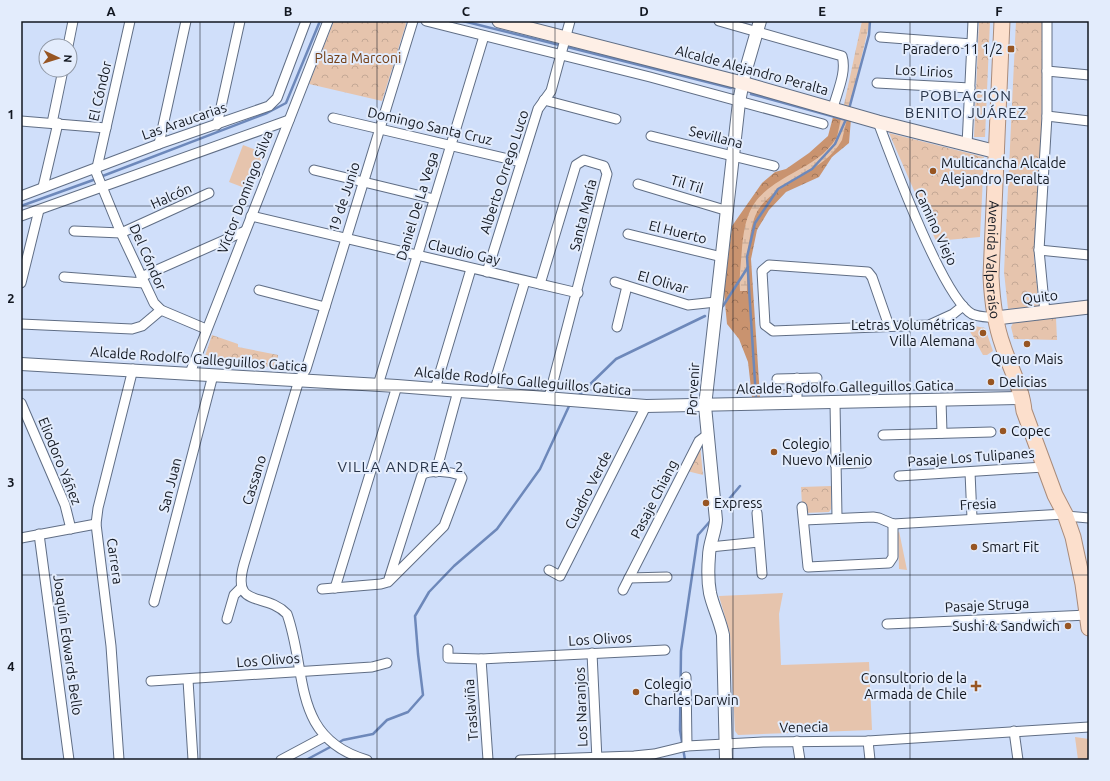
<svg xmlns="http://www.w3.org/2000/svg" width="1110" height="781" font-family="Ubuntu,sans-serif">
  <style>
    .grass { fill: #e6c4ad }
    .forest { fill: url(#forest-crowns) }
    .wetland { fill: url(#wetland-marsh) }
    .park { fill: url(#park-crowns) }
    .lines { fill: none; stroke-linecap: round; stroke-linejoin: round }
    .stream { stroke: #6d88ba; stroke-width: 2.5 }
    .minor-casing { stroke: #606e85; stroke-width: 11 }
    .tertiary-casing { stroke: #606e85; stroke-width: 14 }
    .secondary-casing { stroke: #606e85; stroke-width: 15 }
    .primary-casing { stroke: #a98b7a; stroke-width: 17 }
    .minor { stroke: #fff; stroke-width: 9 }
    .tertiary { stroke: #fff; stroke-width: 12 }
    .secondary { stroke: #feefe6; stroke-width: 13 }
    .primary { stroke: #fcdfcc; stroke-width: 15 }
    .grid { fill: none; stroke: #121720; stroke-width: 1; stroke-opacity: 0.55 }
    .poi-dot { fill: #975522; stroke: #e3ecfc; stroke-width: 1.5 }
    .labels { text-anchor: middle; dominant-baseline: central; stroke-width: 4; stroke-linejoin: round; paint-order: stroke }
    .poi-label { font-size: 14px; fill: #121720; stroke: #e3ecfc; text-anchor: start }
    .park-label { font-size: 14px; fill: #744018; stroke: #e3ecfc }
    .street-label { font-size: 14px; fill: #121720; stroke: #e3ecfc }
    .neighbourhood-label { font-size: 15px; letter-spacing: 1px; fill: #283449; stroke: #e3ecfc }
    .neatline { fill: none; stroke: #121720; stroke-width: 1.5 }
    .grid-label { font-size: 13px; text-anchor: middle; font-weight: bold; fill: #121720 }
  </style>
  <defs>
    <pattern id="forest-crowns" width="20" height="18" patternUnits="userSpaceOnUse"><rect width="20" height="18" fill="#c9936f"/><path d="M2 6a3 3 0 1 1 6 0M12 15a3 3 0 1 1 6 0" fill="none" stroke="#a2775b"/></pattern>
    <pattern id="wetland-marsh" width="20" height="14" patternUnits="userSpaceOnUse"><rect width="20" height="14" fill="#e6c4ad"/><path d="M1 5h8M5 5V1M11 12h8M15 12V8" fill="none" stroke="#c4a895"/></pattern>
    <pattern id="park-crowns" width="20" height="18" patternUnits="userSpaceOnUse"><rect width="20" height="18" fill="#e6c4ad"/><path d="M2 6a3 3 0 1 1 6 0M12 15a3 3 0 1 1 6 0" fill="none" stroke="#c4a895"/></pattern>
  </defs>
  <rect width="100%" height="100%" fill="#d0dffa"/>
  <g class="grass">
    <polygon points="243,145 264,153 250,190 229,182"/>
    <polygon points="899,531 907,570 899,569 898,533"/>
    <polygon points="783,593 779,614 781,665 869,662 872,730 738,735 735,731 730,634 719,596"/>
    <polygon points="1075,737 1089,739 1089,760 1078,760"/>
  </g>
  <polygon class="forest" points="833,117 851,119 849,143 832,157 819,177 786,192 769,210 757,230 751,259 760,397 752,397 748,362 739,339 727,324 724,293 732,226 762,183 775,172 786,169 809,153 828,136"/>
  <path class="wetland" d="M862,21h8l-28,119c-9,16 -23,25 -38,34 -15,9 -33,19 -44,33 -13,17 -13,62 -13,84h-7c-1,-14 1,-28 2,-43 4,-43 14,-54 51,-75 18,-10 33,-18 44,-36z"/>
  <g class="park">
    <polygon points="334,21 404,21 406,24 382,101 309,84"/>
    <polygon points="979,21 990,21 985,137 974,137"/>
    <polygon points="1016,21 1043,21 1041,162 1034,257 1039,306 1008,309 1004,272"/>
    <polygon points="889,133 984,157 980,237 936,241"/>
    <polygon points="1056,318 1057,340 1014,339 1011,327 1013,323"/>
    <polygon points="970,325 985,328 993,351 987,355 983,355 968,328"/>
    <polygon points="212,335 238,344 238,347 278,355 277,363 296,367 297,369 203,362"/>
    <polygon points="700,445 703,475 687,471"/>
    <polygon points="831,486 831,509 829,512 804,513 802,505 801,487"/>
  </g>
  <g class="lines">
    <g class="stream">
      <polyline points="463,21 731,88"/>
      <polyline points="751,94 846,120"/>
      <polyline points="849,109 869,35 870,21"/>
      <polyline points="100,177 267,113 286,103 320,21"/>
      <polyline points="21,206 96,179"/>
      <polyline points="723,306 748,267"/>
      <polyline points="578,396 616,359 705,316"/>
      <polyline points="756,398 747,257 755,223 778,189 812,169 835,144 847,117"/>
      <polyline points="719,511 740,486"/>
      <polyline points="338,743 343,740 373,734 387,720 408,712 423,695 418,654 415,616 429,592 454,566 497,529 540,469 570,404"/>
      <polyline points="306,760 334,745"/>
      <polyline points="685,760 680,730 681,651 698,535 712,519"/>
    </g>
    <defs>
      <g id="minor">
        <polyline points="130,21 96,172 121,233 154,303 161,310 206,329"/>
        <polyline points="426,21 650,77 823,124"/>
        <path d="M719,21l123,35c5,16 -5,36 -9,52"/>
        <polyline points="880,37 972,44"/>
        <polyline points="68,46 73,21"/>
        <polyline points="1047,71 1089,75"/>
        <polyline points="877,83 970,88"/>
        <polyline points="544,100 616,119"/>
        <polyline points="1047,116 1089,121"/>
        <polyline points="333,118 521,162"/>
        <polyline points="21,121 106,128"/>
        <path d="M878,122c13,35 65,176 94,192 6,3 16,3 24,4"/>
        <polyline points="52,123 63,70"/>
        <polyline points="217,125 240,21"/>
        <polyline points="651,136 774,166"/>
        <polyline points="159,144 186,21"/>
        <polyline points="967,145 973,21"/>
        <polyline points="314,170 434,199"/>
        <polyline points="638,184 728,211"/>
        <polyline points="43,187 58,123"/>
        <polyline points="21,196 159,144 269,106 277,98 306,21"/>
        <polyline points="21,216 289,120"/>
        <polyline points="251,216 578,293"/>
        <polyline points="74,231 121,233 209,193"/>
        <polyline points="628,234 722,257"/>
        <polyline points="1039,250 1089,255"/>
        <polyline points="487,272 538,109 551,91 570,21"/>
        <polyline points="64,277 144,283"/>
        <polyline points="141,277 245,231"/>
        <polyline points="615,282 688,305 716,302"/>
        <polyline points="21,283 39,210"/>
        <polyline points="540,284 576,165 584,160 604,166 607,174 549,397"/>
        <polyline points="259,290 325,307"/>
        <polyline points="1045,313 1039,250 1047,116 1047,21"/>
        <polyline points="21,324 132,329 142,326 161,310"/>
        <polyline points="889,326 872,277 868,272 769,265 762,271 765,325 773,331 929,325 953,314 963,306"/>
        <polyline points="617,327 627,286"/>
        <polyline points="190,373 328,21"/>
        <polyline points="777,379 817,378"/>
        <polyline points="378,385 484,36"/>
        <polyline points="435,389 471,269"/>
        <polyline points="491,393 525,281"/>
        <polyline points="941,400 942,433"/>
        <polyline points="21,403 65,505 71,529"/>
        <polyline points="797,403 797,378"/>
        <polyline points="835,403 837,517"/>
        <polyline points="883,435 991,432"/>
        <polyline points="835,464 863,463"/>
        <polyline points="436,472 458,391"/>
        <polyline points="970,472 972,518"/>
        <polyline points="899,476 1044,467"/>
        <polyline points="802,507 808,567 889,563 893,557 893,524"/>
        <polyline points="757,513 762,574"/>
        <polyline points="1066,516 1089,518"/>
        <polyline points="804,520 873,517 879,518 893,524"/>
        <polyline points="893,524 1065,514"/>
        <polyline points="39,534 69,760"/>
        <polyline points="21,538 96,524"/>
        <polyline points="710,547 759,542"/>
        <polyline points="549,570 560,576 646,406"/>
        <polyline points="629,578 667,577"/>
        <polyline points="335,588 397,386"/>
        <path d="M322,589l59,-5 7,-2 34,-107c8,-6 29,-3 38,0l2,3 -18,48 -56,56"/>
        <polyline points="623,590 699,441 707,435"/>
        <polyline points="154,602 213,375"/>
        <polyline points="227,619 234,595 241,588"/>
        <polyline points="887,624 1088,615"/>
        <polyline points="448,649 448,658 481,659 665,650"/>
        <polyline points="592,653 597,760"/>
        <polyline points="481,659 488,760"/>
        <polyline points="686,677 687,746"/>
        <polyline points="188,680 193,760"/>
        <polyline points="151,681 372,667 387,663"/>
        <polyline points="1014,731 1018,760"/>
        <polyline points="797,741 800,760"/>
        <polyline points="868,741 870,760"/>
        <polyline points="119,760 111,646 96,524 98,508 133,369"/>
        <polyline points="281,760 324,737"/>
        <path d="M367,760c-76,-22 -59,-87 -80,-146 -22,-23 -56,-4 -43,-50l55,-184 7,-11 107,-348"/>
        <polyline points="520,760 634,756 654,754 687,746 763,742 868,741 1089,727"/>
      </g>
      <g id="tertiary">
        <polyline points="21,364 397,386 646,406 1023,398"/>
        <path d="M726,760l-3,-125c-3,-15 -10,-28 -13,-42 -2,-11 -2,-25 -1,-37 0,-12 6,-23 7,-36l-11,-114 34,-304 5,-26 16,-55"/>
      </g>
      <g id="secondary">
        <polyline points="499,21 742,83 878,122 997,152"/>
        <polyline points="996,318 1089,307"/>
      </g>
      <g id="primary">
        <path id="s1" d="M1002,21l-11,255c1,23 4,48 12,70 7,22 19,42 21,65l31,84 10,19 8,23 10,47 6,44"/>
      </g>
    </defs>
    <use href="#minor" class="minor-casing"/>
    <use href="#tertiary" class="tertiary-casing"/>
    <use href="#secondary" class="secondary-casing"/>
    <use href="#primary" class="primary-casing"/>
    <use href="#minor" class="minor"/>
    <use href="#tertiary" class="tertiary"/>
    <use href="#secondary" class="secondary"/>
    <use href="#primary" class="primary"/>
  </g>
  <path class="grid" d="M200,21v739M377,21v739M555,21v739M733,21v739M910,21v739M21,206h1068M21,390h1068M21,575h1068"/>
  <g class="poi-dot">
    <rect x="1007" y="45" width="8" height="8" rx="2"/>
    <circle cx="933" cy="171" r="4"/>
    <circle cx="983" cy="333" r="4"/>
    <circle cx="1027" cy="344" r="4"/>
    <circle cx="991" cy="382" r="4"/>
    <circle cx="1003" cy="431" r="4"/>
    <circle cx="774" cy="452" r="4"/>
    <circle cx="706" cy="503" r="4"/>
    <circle cx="974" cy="547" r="4"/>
    <circle cx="1068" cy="626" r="4"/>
    <path d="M974 680h4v4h4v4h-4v4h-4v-4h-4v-4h4z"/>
    <circle cx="636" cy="692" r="4"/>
  </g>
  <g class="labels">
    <g class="poi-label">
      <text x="1003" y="49" text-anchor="end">Paradero 11 1/2</text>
      <text x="941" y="163">Multicancha Alcalde<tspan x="941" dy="16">Alejandro Peralta</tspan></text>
      <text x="975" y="325" text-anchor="end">Letras Volumétricas<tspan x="975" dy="16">Villa Alemana</tspan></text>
      <text x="1027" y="359" text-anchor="middle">Quero Mais</text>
      <text x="999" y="382">Delicias</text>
      <text x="1011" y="431">Copec</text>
      <text x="782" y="444">Colegio<tspan x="782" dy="16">Nuevo Milenio</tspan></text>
      <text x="714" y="503">Express</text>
      <text x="982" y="547">Smart Fit</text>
      <text x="1060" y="626" text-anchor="end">Sushi &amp; Sandwich</text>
      <text x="967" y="678" text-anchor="end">Consultorio de la<tspan x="967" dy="16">Armada de Chile</tspan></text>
      <text x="644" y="684">Colegio<tspan x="644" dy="16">Charles Darwin</tspan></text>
    </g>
    <g class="park-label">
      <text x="358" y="58">Plaza Marconi</text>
    </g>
    <g class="street-label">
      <text transform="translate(752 70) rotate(15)">Alcalde Alejandro Peralta</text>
      <text transform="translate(924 71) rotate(3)">Los Lirios</text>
      <text transform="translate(100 91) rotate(-77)">El Cóndor</text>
      <text transform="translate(184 121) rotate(-19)">Las Araucarias</text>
      <text transform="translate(430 126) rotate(13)">Domingo Santa Cruz</text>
      <text transform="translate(716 137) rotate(14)">Sevillana</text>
      <text transform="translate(504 172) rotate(-72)">Alberto Orrego Luco</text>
      <text transform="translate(687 184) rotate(17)">Til Til</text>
      <text transform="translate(245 192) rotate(-69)">Víctor Domingo Silva</text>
      <text transform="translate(171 196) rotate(-24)">Halcón</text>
      <text transform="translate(344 197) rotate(-72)">19 de Junio</text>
      <text transform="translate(417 206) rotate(-73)">Daniel De La Vega</text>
      <text transform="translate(583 215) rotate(-76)">Santa María</text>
      <text transform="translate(936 227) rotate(65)">Camino Viejo</text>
      <text transform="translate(678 232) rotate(14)">El Huerto</text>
      <text transform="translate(464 252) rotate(13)">Claudio Gay</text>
      <text transform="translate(148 257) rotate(66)">Del Cóndor</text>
      <text stroke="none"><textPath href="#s1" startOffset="239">Avenida Valparaíso</textPath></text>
      <text transform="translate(663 282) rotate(16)">El Olivar</text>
      <text transform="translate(1040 297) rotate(-7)">Quito</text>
      <text transform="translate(199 359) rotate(4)">Alcalde Rodolfo Galleguillos Gatica</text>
      <text transform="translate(523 381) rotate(5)">Alcalde Rodolfo Galleguillos Gatica</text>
      <text transform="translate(845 387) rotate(-1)">Alcalde Rodolfo Galleguillos Gatica</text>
      <text transform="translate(693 389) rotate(-87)">Porvenir</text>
      <text transform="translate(971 457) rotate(-4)">Pasaje Los Tulipanes</text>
      <text transform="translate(60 461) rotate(68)">Eliodoro Yáñez</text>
      <text transform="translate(254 480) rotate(-73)">Cassano</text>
      <text transform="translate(170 485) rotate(-76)">San Juan</text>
      <text transform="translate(588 490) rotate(-63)">Cuadro Verde</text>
      <text transform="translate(654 499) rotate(-63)">Pasaje Chiang</text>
      <text transform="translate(978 504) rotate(-3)">Fresia</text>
      <text transform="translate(115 561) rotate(82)">Carrera</text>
      <text transform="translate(987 605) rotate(-3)">Pasaje Struga</text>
      <text transform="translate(600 639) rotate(-3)">Los Olivos</text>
      <text transform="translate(68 645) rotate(82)">Joaquín Edwards Bello</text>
      <text transform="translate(268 660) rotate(-4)">Los Olivos</text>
      <text transform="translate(581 707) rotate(-92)">Los Naranjos</text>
      <text transform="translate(471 710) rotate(-94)">Traslaviña</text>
      <text transform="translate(804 727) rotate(-1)">Venecia</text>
    </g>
    <g class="neighbourhood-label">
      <text x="966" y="95">POBLACIÓN<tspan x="966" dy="17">BENITO JUÁREZ</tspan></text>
      <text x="401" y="466">VILLA ANDREA 2</text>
    </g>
  </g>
  <rect width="1110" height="781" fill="none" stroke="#e3ecfc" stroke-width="44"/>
  <g transform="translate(58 58) rotate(94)"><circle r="19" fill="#e3ecfc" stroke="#8f97a4"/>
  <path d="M0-3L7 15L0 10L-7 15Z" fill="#975522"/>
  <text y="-6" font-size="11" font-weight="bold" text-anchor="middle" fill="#121720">N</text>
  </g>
  <rect x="22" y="22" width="1066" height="737" class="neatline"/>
  <g class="grid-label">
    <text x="111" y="16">A</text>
    <text x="288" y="16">B</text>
    <text x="466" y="16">C</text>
    <text x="644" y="16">D</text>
    <text x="822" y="16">E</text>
    <text x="999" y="16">F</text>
    <text x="11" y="119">1</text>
    <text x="11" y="303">2</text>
    <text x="11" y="487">3</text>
    <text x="11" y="671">4</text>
  </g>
</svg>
